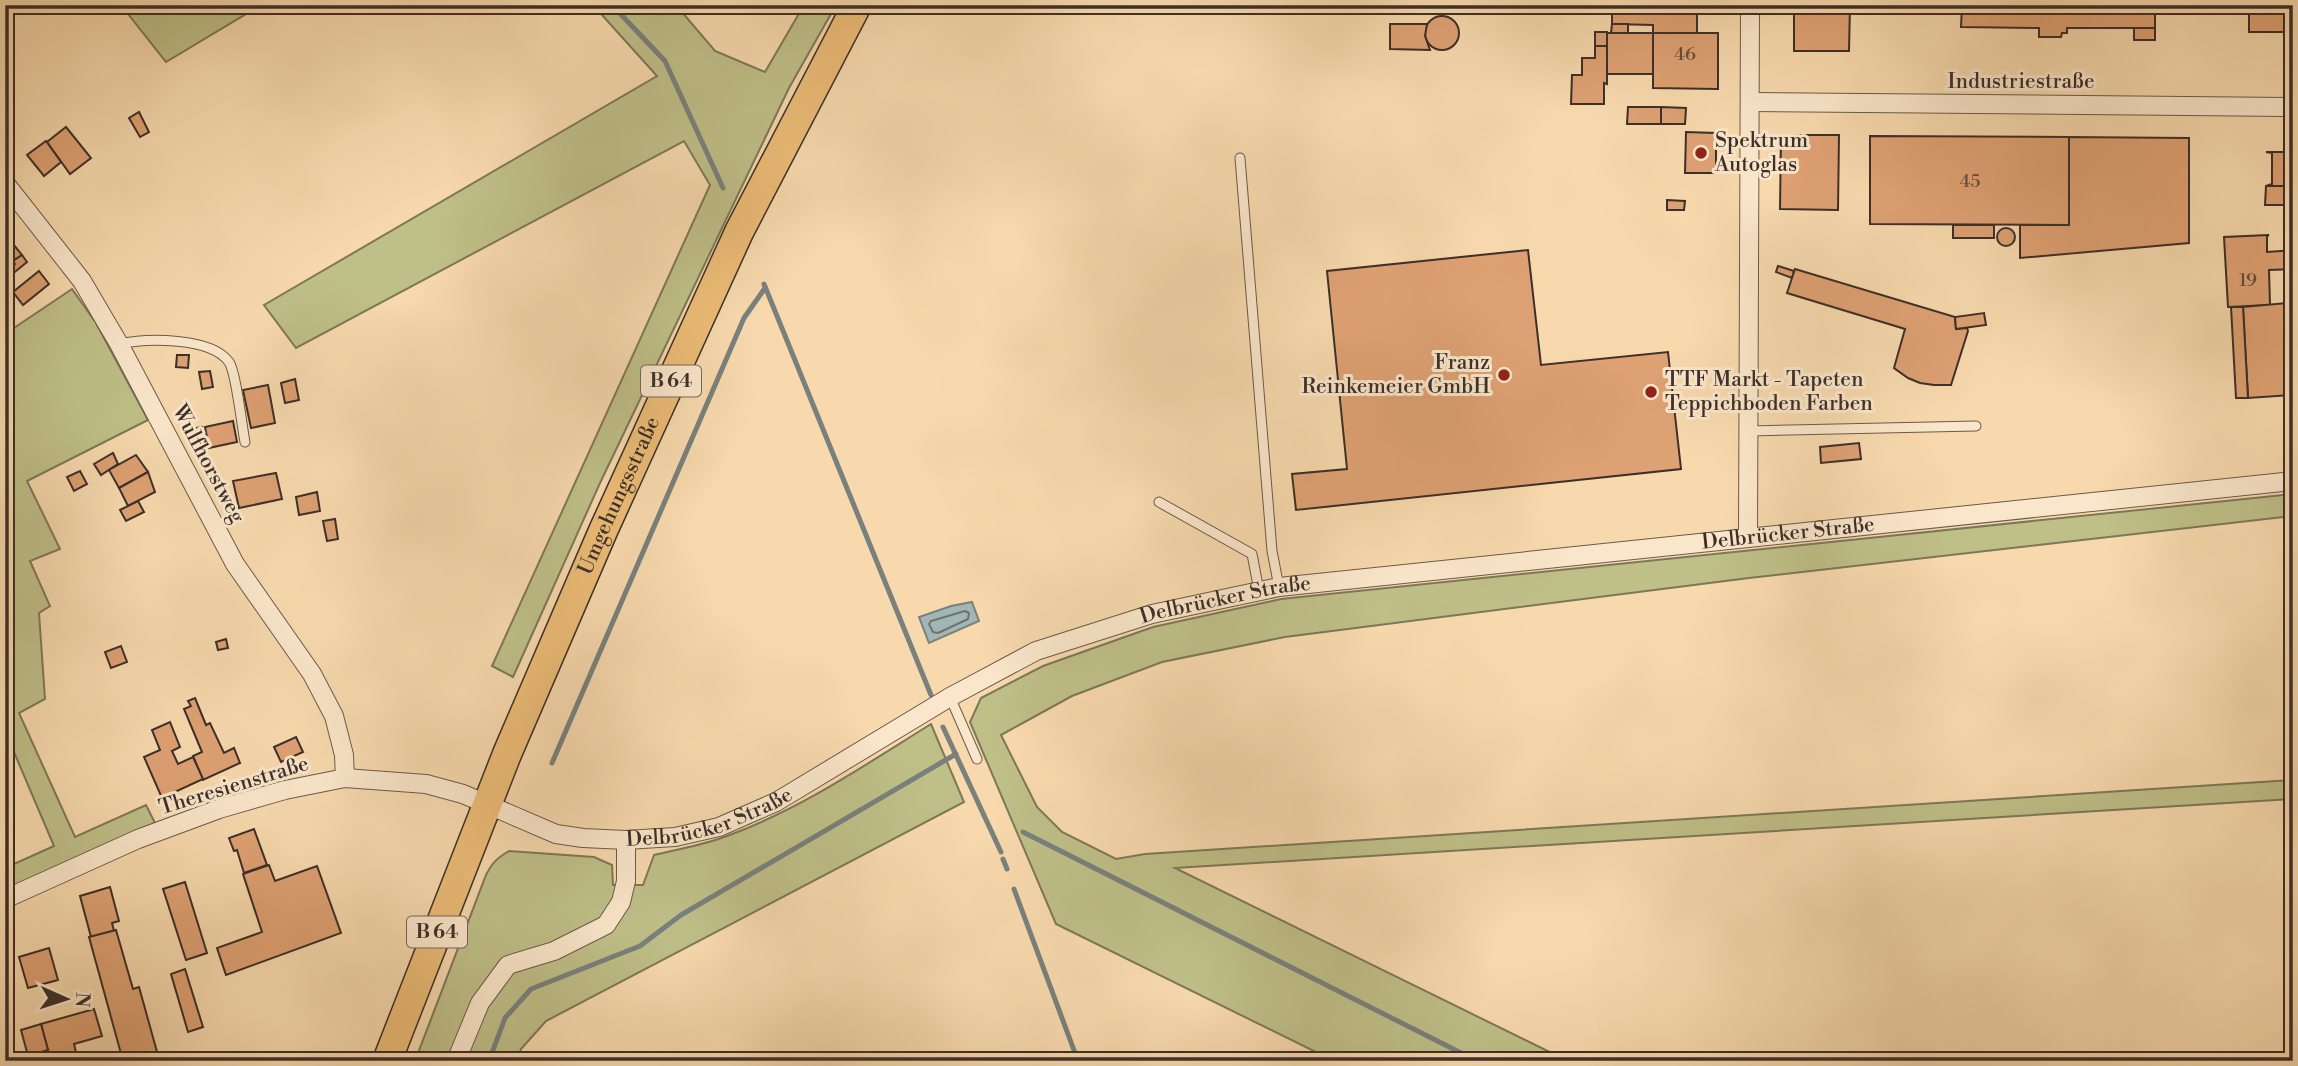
<svg xmlns="http://www.w3.org/2000/svg" width="2298" height="1066" font-family="'Libre Bodoni',serif">
  <style>
    .green { fill: #bfbf88; stroke: #7e7759; stroke-width: 2 }
    .water { fill: #a2b7b5; stroke: #79817d; stroke-width: 2 }
    .lines { fill: none; stroke-linecap: round; stroke-linejoin: round }
    .shore { stroke: #6f7370; stroke-width: 2 }
    .stream { stroke: #79817d; stroke-width: 5 }
    .building { fill: #dea173; stroke: #3c2f2a; stroke-width: 2 }
    .service-casing { stroke: #6b5a4b; stroke-width: 11 }
    .minor-casing { stroke: #6b5a4b; stroke-width: 20 }
    .primary-casing { stroke: #3c2f2a; stroke-width: 31 }
    .service { stroke: #fae6ca; stroke-width: 9 }
    .minor { stroke: #fae6ca; stroke-width: 18 }
    .primary { stroke: #ecbc76; stroke-width: 28 }
    .poi-dot { fill: #8f2418; stroke: #fae6ca; stroke-width: 2.5 }
    .labels { text-anchor: middle; dominant-baseline: central; stroke-width: 6; stroke-linejoin: round; paint-order: stroke }
    .number-label { font-size: 18px; fill: #644c3c }
    .shield { fill: #fae6ca; stroke: #75665a; stroke-width: 2 }
    .shield-label { font-size: 19px; font-weight: bold; fill: #3c2f2a }
    .street-label { font-size: 21px; fill: #3c2f2a; stroke: #fae6ca }
    .poi-label { font-size: 21px; fill: #3c2f2a; stroke: #fae6ca; text-anchor: start }
  </style>
  <rect width="100%" height="100%" fill="#f7d9ad"/>
  <filter id="stains"><feTurbulence type="fractalNoise" baseFrequency=".00286" numOctaves="4"/><feColorMatrix values="0 0 0 0 .2 0 0 0 0 .09 0 0 0 0 .02 0 0 0 .5 -.17"/></filter>
  <radialGradient id="worn" r=".72"><stop offset=".6" stop-color="#630" stop-opacity="0"/><stop offset="1" stop-color="#630" stop-opacity=".3"/></radialGradient>
  <g class="green">
    <polygon points="121,5 261,5 166,62"/>
    <polygon points="593,5 676,5 715,51 765,72 804,5 836,5 789,88 600,483 513,677 492,666 710,185 684,141 296,348 264,305 657,76"/>
    <polygon points="72,289 96,323 148,420 27,481 60,549 30,561 50,606 39,613 45,699 19,713 75,837 146,805 155,823 5,890 5,852 12,865 54,846 5,731 5,334"/>
    <polygon points="2293,494 2293,516 1749,578 1285,637 1162,662 1072,696 1001,735 1037,807 1062,832 1116,859 1145,854 2293,780 2293,799 1175,868 1568,1061 1334,1061 1056,924 970,722 981,698 1043,666 1153,627 1281,599"/>
    <path d="M931,724l33,78 -418,219 -25,28 -4,12h-102l71,-186c6,-12 11,-17 23,-24l85,6 18,8 1,20h30l11,-30c24,-6 50,-10 73,-19 74,-27 138,-71 204,-112z"/>
  </g>
  <polygon class="water" points="972,602 979,621 929,643 919,617 951,606"/>
  <g class="lines">
    <polygon class="shore" points="965,611 969,613 968,619 938,633 933,632 929,624 931,621"/>
    <g class="stream">
      <polyline points="612,5 665,61 723,188"/>
      <polyline points="764,284 931,695"/>
      <polyline points="943,727 1001,852"/>
      <polyline points="552,763 744,318 765,288"/>
      <polyline points="1023,832 1477,1061"/>
      <polyline points="1003,859 1007,869"/>
      <polyline points="1014,889 1078,1061"/>
      <polyline points="489,1061 505,1018 531,989 640,946 681,915 956,754"/>
    </g>
  </g>
  <g class="building">
    <polygon points="1612,5 1697,5 1697,33 1653,33 1653,25 1612,24"/>
    <polygon points="1794,5 1850,5 1849,51 1794,51"/>
    <polygon points="1962,5 2155,5 2155,28 2067,28 2067,33 2062,33 2061,37 2039,37 2039,28 1961,27"/>
    <rect x="2249" y="5" width="44" height="27"/>
    <circle cx="1442" cy="33" r="17"/>
    <polygon points="1390,24 1427,24 1425,36 1430,50 1390,49"/>
    <polygon points="1612,24 1628,24 1628,33 1611,33"/>
    <rect x="2134" y="28" width="21" height="12"/>
    <rect x="1595" y="32" width="12" height="14"/>
    <rect x="1607" y="33" width="46" height="41"/>
    <polygon points="1653,33 1718,33 1718,89 1653,88"/>
    <polygon points="1595,46 1607,46 1607,84 1604,83 1604,104 1571,104 1572,75 1582,75 1582,58 1595,58"/>
    <polygon points="1628,107 1661,107 1661,124 1627,124"/>
    <polygon points="1661,107 1686,108 1685,124 1661,124"/>
    <polygon points="139,112 149,132 140,137 129,118"/>
    <polygon points="66,127 91,158 70,174 47,142"/>
    <polygon points="1686,132 1716,133 1716,173 1685,173"/>
    <polygon points="1781,135 1839,135 1838,210 1780,209"/>
    <polygon points="1870,136 2069,137 2069,225 1870,224"/>
    <polygon points="2069,137 2189,138 2189,243 2020,258 2020,225 2069,225"/>
    <polygon points="46,141 61,162 44,176 27,155"/>
    <polygon points="2266,152 2293,152 2293,186 2266,186 2272,184 2272,153"/>
    <polygon points="2266,186 2293,186 2293,197 2286,197 2286,205 2265,205"/>
    <rect x="2286" y="197" width="7" height="25"/>
    <polygon points="1667,200 1685,201 1684,210 1667,210"/>
    <rect x="1953" y="225" width="41" height="13"/>
    <circle cx="2006" cy="237" r="9"/>
    <polygon points="5,234 22,255 13,261 15,264 5,273"/>
    <polygon points="2269,235 2267,236 2267,252 2293,250 2293,269 2269,270 2270,305 2228,307 2224,237"/>
    <polygon points="1528,250 1541,365 1668,352 1681,469 1296,510 1292,474 1347,469 1327,271"/>
    <polygon points="22,255 27,262 5,280 5,273 15,264 13,261"/>
    <polygon points="1778,266 1794,271 1792,278 1776,272"/>
    <polygon points="1795,269 1955,317 1956,329 1967,328 1968,331 1951,385 1934,385 1920,383 1908,378 1894,368 1905,329 1787,293"/>
    <polygon points="39,271 49,284 23,305 13,292"/>
    <polygon points="2287,303 2292,395 2248,398 2243,307"/>
    <polygon points="2287,303 2293,303 2292,395"/>
    <polygon points="2231,307 2243,307 2248,398 2236,398"/>
    <polygon points="1984,313 1986,325 1956,329 1955,317"/>
    <polygon points="177,355 189,355 188,368 176,367"/>
    <polygon points="210,371 213,387 202,389 199,372"/>
    <polygon points="295,379 299,400 285,403 281,383"/>
    <polygon points="268,385 275,423 251,428 243,390"/>
    <polygon points="233,421 237,442 209,448 205,427"/>
    <polygon points="202,427 203,434 187,438 185,430"/>
    <polygon points="1859,443 1861,459 1821,463 1820,447"/>
    <polygon points="113,453 118,464 101,475 94,464"/>
    <polygon points="136,455 148,472 119,488 109,470"/>
    <polygon points="80,471 87,484 74,491 67,477"/>
    <polygon points="148,472 155,492 128,506 119,488"/>
    <polygon points="276,473 282,499 239,508 233,481"/>
    <polygon points="317,492 320,511 299,515 296,497"/>
    <polygon points="138,501 144,512 126,521 120,510"/>
    <polygon points="335,519 338,539 327,541 323,521"/>
    <polygon points="226,639 228,648 218,650 216,642"/>
    <polygon points="121,646 127,662 111,668 105,652"/>
    <polygon points="195,698 206,725 210,723 224,753 234,748 240,763 203,780 193,756 202,752 184,709 191,706 188,701"/>
    <polygon points="170,722 180,747 172,751 178,764 193,757 203,779 162,798 144,757 160,750 152,730"/>
    <polygon points="296,737 303,752 281,762 274,747"/>
    <polygon points="254,829 267,865 244,873 237,850 234,851 229,838"/>
    <polygon points="269,865 275,881 317,866 341,933 226,975 217,948 262,932 243,874"/>
    <polygon points="185,882 207,953 186,960 163,889"/>
    <polygon points="110,887 119,921 112,923 114,931 91,937 80,896"/>
    <polygon points="116,930 133,989 139,987 159,1059 123,1061 89,937"/>
    <polygon points="49,948 58,980 28,988 19,957"/>
    <polygon points="185,969 203,1027 188,1032 171,974"/>
    <polygon points="94,1009 102,1036 74,1044 78,1061 41,1061 39,1053 48,1050 41,1024"/>
    <polygon points="41,1024 48,1050 28,1056 21,1030"/>
  </g>
  <g class="lines">
    <defs>
      <g id="service">
        <polyline points="1240,158 1272,551 1279,587"/>
        <path d="M119,344c28,-6 92,-7 110,18 7,10 13,65 16,80"/>
        <polyline points="1748,431 1976,426"/>
        <polyline points="1159,502 1252,554 1259,591"/>
        <polyline points="950,697 977,759"/>
      </g>
      <g id="minor">
        <polyline points="1750,102 2293,107"/>
        <polyline points="5,183 82,281 119,344 235,564 312,674 334,716 344,755 345,778"/>
        <polyline points="1748,537 1750,5"/>
        <path id="s1" d="M5,899l133,-60 81,-30 66,-19 60,-12 81,6 37,10 93,40 27,4 43,2 49,-3 44,-10 57,-25 174,-105 86,-46 116,-37 127,-27 1014,-106"/>
        <polyline points="456,1061 480,1003 508,965 554,951 606,925 621,902 626,881 626,840"/>
      </g>
      <g id="primary">
        <path id="s2" d="M387,1061l120,-307 96,-223 136,-299 118,-227"/>
      </g>
    </defs>
    <use href="#service" class="service-casing"/>
    <use href="#minor" class="minor-casing"/>
    <use href="#primary" class="primary-casing"/>
    <use href="#service" class="service"/>
    <use href="#minor" class="minor"/>
    <use href="#primary" class="primary"/>
  </g>
  <g class="poi-dot">
    <circle cx="1701" cy="153" r="7"/>
    <circle cx="1504" cy="375" r="7"/>
    <circle cx="1651" cy="392" r="7"/>
  </g>
  <g class="labels">
    <g class="number-label">
      <text x="1685" y="54">46</text>
      <text x="1970" y="181">45</text>
      <text x="2248" y="280">19</text>
    </g>
    <g class="shield">
      <rect x="641" y="365.5" width="60" height="31" rx="5"/>
      <rect x="407" y="916.5" width="60" height="31" rx="5"/>
    </g>
    <g class="shield-label">
      <text x="671" y="381">B 64</text>
      <text x="437" y="932">B 64</text>
    </g>
    <g class="street-label">
      <text x="2021" y="82">Industriestraße</text>
      <text transform="translate(208 464) rotate(62)">Wulfhorstweg</text>
      <text stroke="none"><textPath href="#s2" startOffset="611">Umgehungsstraße</textPath></text>
      <text stroke="none"><textPath href="#s1" startOffset="1874">Delbrücker Straße</textPath></text>
      <text stroke="none"><textPath href="#s1" startOffset="1307">Delbrücker Straße</textPath></text>
      <text transform="translate(234 786) rotate(-17)">Theresienstraße</text>
      <text stroke="none"><textPath href="#s1" startOffset="740">Delbrücker Straße</textPath></text>
    </g>
    <g class="poi-label">
      <text x="1715" y="141">Spektrum<tspan x="1715" dy="24">Autoglas</tspan></text>
      <text x="1490" y="363" text-anchor="end">Franz<tspan x="1490" dy="24">Reinkemeier GmbH</tspan></text>
      <text x="1665" y="380">TTF Markt - Tapeten<tspan x="1665" dy="24">Teppichboden Farben</tspan></text>
    </g>
  </g>
  <rect width="2298" height="1066" fill="none" stroke="#f7d9ad" stroke-width="28"/>
  <rect x="7" y="7" width="2284" height="1052" fill="none" stroke="#3c2f2a" stroke-width="3.5"/>
  <rect x="14" y="14" width="2270" height="1038" fill="none" stroke="#3c2f2a" stroke-width="2"/>
  <g transform="translate(66 999) rotate(93)" stroke="#fae6ca" stroke-width="5" paint-order="stroke">
  <path d="M0-5L12 26L0 18L-12 26Z" fill="#3c2f2a"/>
  <text y="-10" font-size="19" font-weight="bold" text-anchor="middle" fill="#3c2f2a">N</text>
  </g>
  <rect width="100%" height="100%" filter="url(#stains)"/>
  <rect width="100%" height="100%" fill="url(#worn)"/>
</svg>
